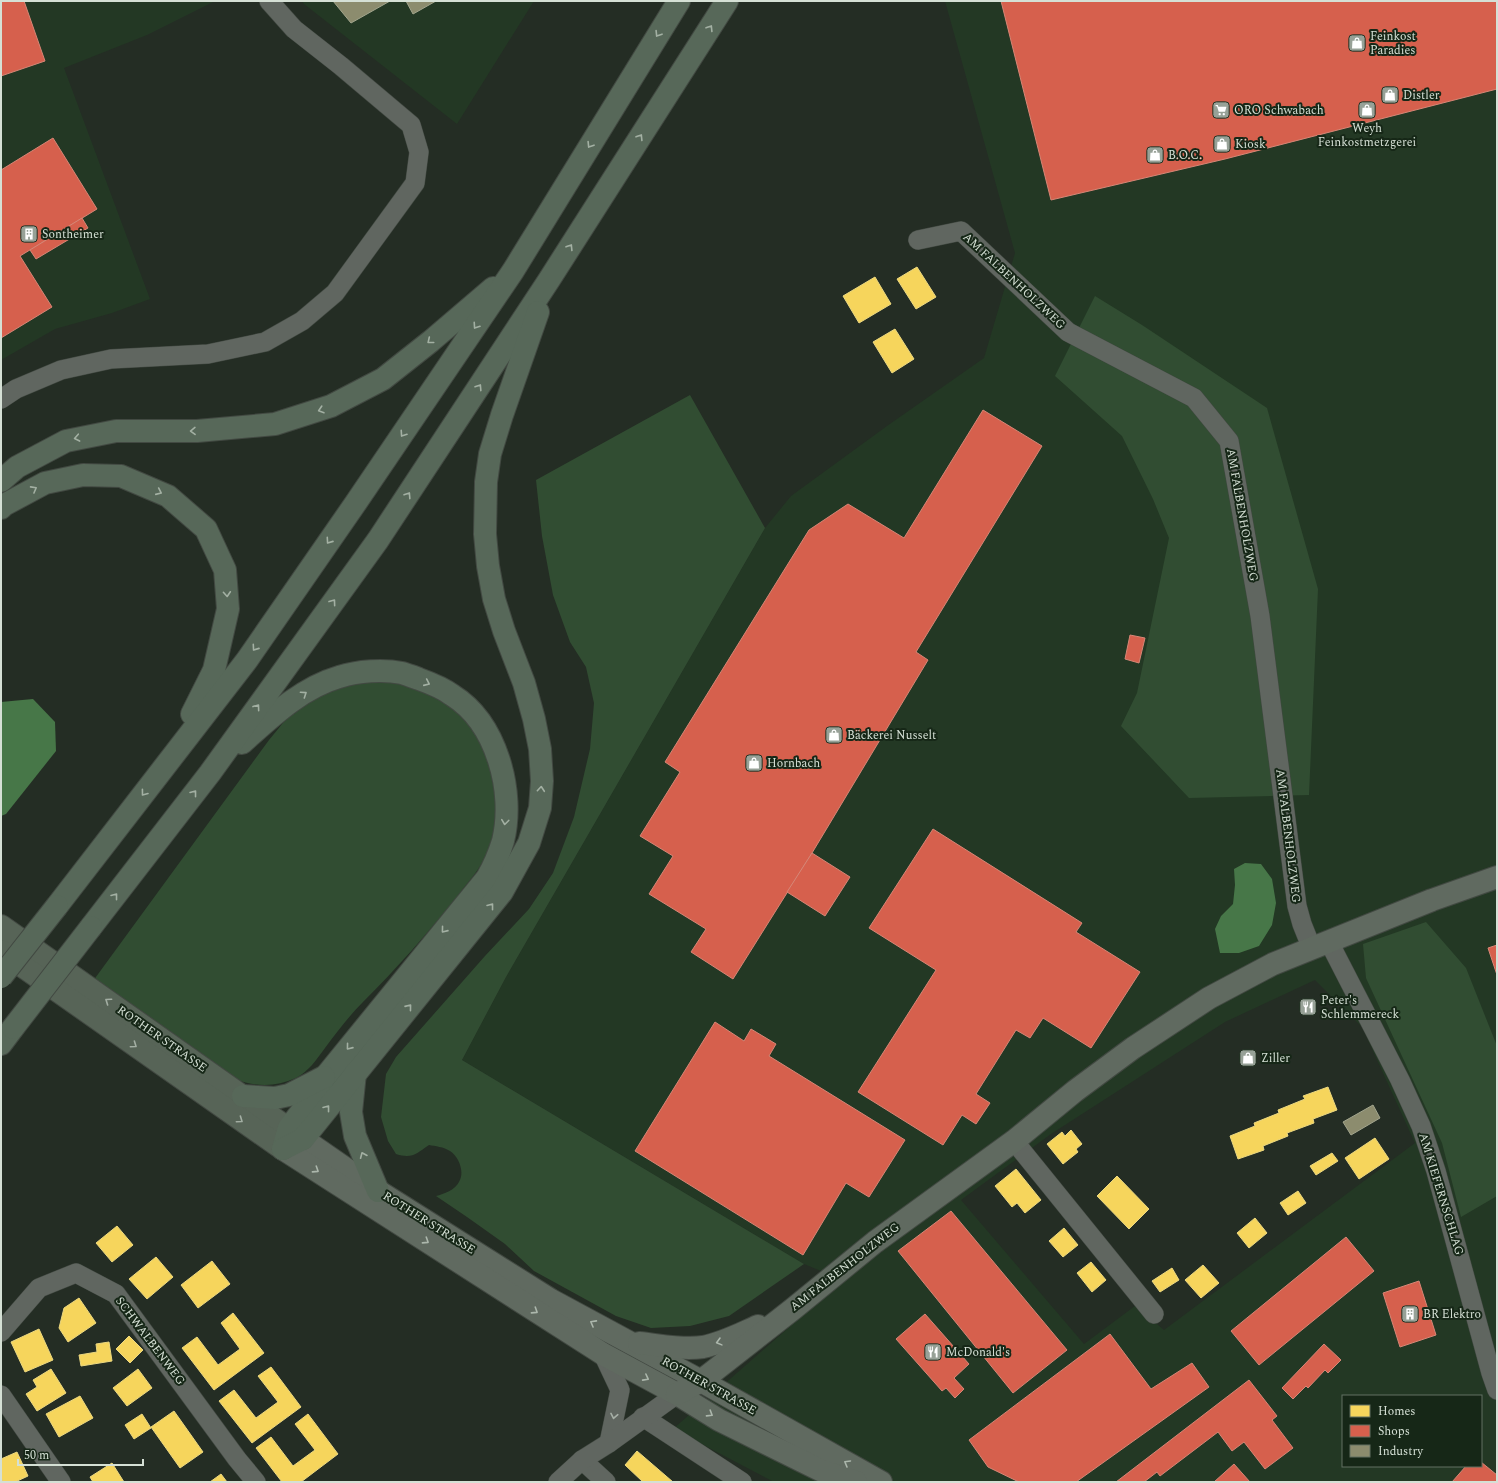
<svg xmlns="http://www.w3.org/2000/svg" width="1498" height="1483" font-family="Spectral,serif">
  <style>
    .built { fill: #233824; fill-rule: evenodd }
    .green { fill: #314d32 }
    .water { fill: #477748 }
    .homes { fill: #f6d55c; stroke: #ecd880 }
    .shops { fill: #d6604d; stroke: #d68676 }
    .industry { fill: #8c8c6e; stroke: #a2a58d }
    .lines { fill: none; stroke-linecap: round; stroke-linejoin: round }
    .street-casing { stroke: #424942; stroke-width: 20 }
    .secondary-casing { stroke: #424942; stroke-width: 24 }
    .primary-casing { stroke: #424942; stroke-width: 24 }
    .highway-casing { stroke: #424942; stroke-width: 24 }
    .street { stroke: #606660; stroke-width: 19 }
    .secondary { stroke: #606a60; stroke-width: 22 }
    .primary { stroke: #576457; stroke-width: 22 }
    .highway { stroke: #576859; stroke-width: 22 }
    .highway-bridge-casing { stroke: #424942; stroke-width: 24; stroke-linecap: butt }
    .highway-bridge { stroke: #576859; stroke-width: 22 }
    .oneway { stroke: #a3b0a3 }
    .oneway2 { stroke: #a3aea3 }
    .oneway3 { stroke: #acb7ac }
    .oneway4 { stroke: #a6afa6 }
    .labels { text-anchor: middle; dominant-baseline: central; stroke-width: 4; stroke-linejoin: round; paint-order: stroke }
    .poi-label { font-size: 12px; fill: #d5e0d5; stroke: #162717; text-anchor: start }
    .street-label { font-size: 12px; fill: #d5e0d5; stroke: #162717 }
  </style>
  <rect width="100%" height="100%" fill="#242d24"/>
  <g class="built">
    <polygon points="1,1 215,1 147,35 64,68 150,299 112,313 55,329 1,360"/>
    <polygon points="302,1 534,1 457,124 304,4"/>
    <path d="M945,1h552v1481h-723l-101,-53 170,-149 -39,-16 -342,-204 44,-83 259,-449 26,-32 96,-70 97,-68 31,-105zM1315,980l47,47 53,116 -251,187 -29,-24 -51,38 -123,-144 90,-66 174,-112zM1343,1396h138v70h-138z"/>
  </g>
  <g class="green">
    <polygon points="1095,296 1142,325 1267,408 1318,589 1309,795 1189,798 1121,726 1137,693 1169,538 1153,499 1122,436 1055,376"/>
    <path d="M690,395l75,133 -259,449 -44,83 342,204 -75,52 -39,10 -39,2 -35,-12 -82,-45 -29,-27 -38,-27 -31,-21c8,-2 19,-6 23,-14 6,-10 0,-25 -9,-31 -6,-4 -15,-5 -21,-6 -13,9 -17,14 -33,9l-8,-13 -7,-24 5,-43 10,-17 89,-101 44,-47 24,-36 21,-56 16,-68 4,-46 -8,-36 -16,-25 -17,-47 -11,-59 -6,-56z"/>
    <path d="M396,681c16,6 37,13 51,21 15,8 27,29 35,44 19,31 18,72 6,105 -7,18 -21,32 -32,47 -29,36 -60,71 -93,104 -14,14 -26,30 -38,46 -9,12 -16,23 -29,30 -20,9 -39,9 -59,2l-144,-99 176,-241c11,-13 23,-30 38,-39 28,-18 58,-18 89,-20z"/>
    <polygon points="1426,922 1466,968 1497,1046 1497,1196 1461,1217 1442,1143 1366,978 1363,944"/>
  </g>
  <g class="water">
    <polygon points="33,699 55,722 56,751 6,814 1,816 1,702"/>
    <polygon points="1245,863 1261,864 1272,879 1276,903 1272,925 1259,946 1239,953 1220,953 1215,929 1221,916 1233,904 1235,885 1234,869"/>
  </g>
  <g class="homes">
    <polygon points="917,267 936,297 916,309 897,279"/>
    <polygon points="875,277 891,304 859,323 843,296"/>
    <polygon points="895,329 914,359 892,373 873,342"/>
    <polygon points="1328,1087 1337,1110 1313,1119 1314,1123 1287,1133 1288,1136 1263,1146 1264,1150 1238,1159 1230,1136 1255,1126 1254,1123 1279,1113 1278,1110 1305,1099 1303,1096"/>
    <polygon points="1071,1130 1082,1144 1076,1149 1078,1152 1063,1164 1047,1144 1062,1132 1065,1136"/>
    <polygon points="1375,1138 1389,1159 1359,1179 1345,1158"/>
    <polygon points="1332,1153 1338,1161 1316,1175 1310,1166"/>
    <polygon points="1016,1169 1041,1200 1025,1213 1017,1203 1012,1207 995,1186"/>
    <polygon points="1117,1176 1149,1209 1129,1229 1097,1196"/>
    <polygon points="1298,1191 1306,1203 1288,1215 1280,1203"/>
    <polygon points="1255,1218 1267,1233 1249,1248 1237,1233"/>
    <polygon points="117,1226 133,1245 112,1262 96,1243"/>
    <polygon points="1064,1228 1078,1245 1063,1257 1049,1241"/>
    <polygon points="156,1257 173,1277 147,1299 129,1279"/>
    <polygon points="212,1261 230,1284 198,1308 181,1285"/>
    <polygon points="1091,1262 1106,1280 1092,1292 1077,1273"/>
    <polygon points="1203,1265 1219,1283 1201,1298 1185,1280"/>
    <polygon points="1172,1268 1179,1280 1160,1292 1152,1281"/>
    <polygon points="79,1298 96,1323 68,1342 59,1328 64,1308"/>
    <polygon points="233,1313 264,1353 214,1390 182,1348 197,1337 218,1365 240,1349 221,1323"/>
    <polygon points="39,1329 53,1360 25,1372 11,1342"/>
    <polygon points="129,1336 143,1350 130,1363 116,1349"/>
    <polygon points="109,1342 112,1361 81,1366 79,1355 97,1352 96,1344"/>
    <polygon points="271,1367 301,1407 252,1443 219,1401 234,1390 256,1418 278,1402 258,1376"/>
    <polygon points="51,1369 66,1393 37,1411 26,1394 37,1387 33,1380"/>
    <polygon points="138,1369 152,1388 127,1406 113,1388"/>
    <polygon points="80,1396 93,1418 59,1437 46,1414"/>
    <polygon points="174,1411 203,1452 180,1468 151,1427"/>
    <polygon points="142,1414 151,1428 134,1439 125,1425"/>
    <polygon points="308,1414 338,1454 301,1482 282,1482 256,1448 271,1437 293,1466 315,1450 295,1424"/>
    <polygon points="637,1451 673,1482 643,1482 625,1465"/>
    <polygon points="17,1452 28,1476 15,1482 3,1482 1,1477 1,1459"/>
    <polygon points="112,1463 124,1482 93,1482 90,1477"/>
    <polygon points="221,1474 227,1482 210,1482"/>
  </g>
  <g class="shops">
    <polygon points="1,1 24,1 45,61 1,76"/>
    <polygon points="1001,1 1497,1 1497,89 1225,159 1051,200"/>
    <polygon points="53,138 97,209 20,256 52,307 1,338 1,170"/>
    <polygon points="82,218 88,228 36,259 30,250"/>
    <polygon points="983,410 1042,446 916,652 928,660 812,853 733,979 691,952 706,929 649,894 673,856 640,836 680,772 665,762 809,530 848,504 904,538"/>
    <polygon points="1130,635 1145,638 1139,663 1125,659"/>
    <polygon points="933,829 1082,923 1076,932 1140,972 1091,1048 1043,1018 1030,1038 1016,1030 976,1094 990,1103 976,1124 962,1115 943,1145 858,1092 936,970 869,928"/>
    <polygon points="812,853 850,877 825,916 787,892"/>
    <polygon points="1497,945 1497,975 1488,948"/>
    <polygon points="715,1022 744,1041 751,1029 776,1044 769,1056 905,1140 869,1197 846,1183 803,1255 635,1151"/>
    <polygon points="951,1211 1067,1350 1013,1393 898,1251"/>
    <polygon points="1346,1237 1374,1271 1259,1365 1231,1331"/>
    <polygon points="1419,1281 1436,1335 1400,1347 1383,1293"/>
    <polygon points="925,1314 969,1364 954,1378 964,1389 955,1398 946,1388 942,1391 896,1339"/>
    <polygon points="1110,1334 1151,1389 1192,1363 1209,1387 1076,1482 1019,1482 988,1467 969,1440"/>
    <polygon points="1324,1344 1341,1360 1328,1373 1325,1370 1308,1388 1306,1386 1293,1399 1282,1388"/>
    <polygon points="1249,1380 1277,1416 1272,1420 1293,1448 1265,1469 1244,1442 1232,1451 1218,1432 1160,1476 1157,1472 1144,1482 1116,1482"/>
    <polygon points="1481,1462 1497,1475 1497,1482 1452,1482 1466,1466 1481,1466"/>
    <polygon points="1234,1464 1250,1482 1214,1482"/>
  </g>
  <g class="industry">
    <polygon points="333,1 390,1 351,23"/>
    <polygon points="406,1 436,1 413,14"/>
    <polygon points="1373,1105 1380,1118 1351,1135 1343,1122"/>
  </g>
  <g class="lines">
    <defs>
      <g id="street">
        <polyline points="918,240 961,231 1068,332 1194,398 1229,441 1260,616 1297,906 1302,924 1312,949"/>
        <polyline points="1,399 16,389 61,370 111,359 208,354 265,342 302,321 335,293 415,183 419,152 411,125 341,66 294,29 269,1"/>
        <polyline points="1329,942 1400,1080 1421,1126 1436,1171 1491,1373 1497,1390"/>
        <polyline points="1014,1141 1154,1314"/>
        <polyline points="1,1332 39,1288 76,1273 116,1294 237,1459 256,1482"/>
        <polyline points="603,1354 620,1390 609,1443"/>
        <polyline points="1,1395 61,1482"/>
        <polyline points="643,1417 742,1482"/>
        <polyline points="582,1460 606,1482"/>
        <polyline points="558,1482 582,1460 609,1443 677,1394"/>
      </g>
      <g id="secondary">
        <polyline points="303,1139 378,1191 551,1300 701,1381 881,1482"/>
        <polyline points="283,1149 603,1354 677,1394 719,1420 822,1471 856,1482"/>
        <path d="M639,1343c21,2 43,7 64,4 20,-4 37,-13 55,-21"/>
        <polyline points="677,1394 701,1381 793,1309 875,1242 1014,1141 1075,1091 1133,1048 1209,998 1273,964 1432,900 1497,877"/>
      </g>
      <g id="primary">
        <polyline points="1,926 303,1139"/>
        <polyline points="1,951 283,1149"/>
      </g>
      <g id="highway">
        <polyline points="1,481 17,467 66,441 116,431 197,431 275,424 331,406 383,379 431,341 493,288"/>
        <polyline points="1,508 4,505 45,483 83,475 121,476 168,496 206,529 225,570 228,609 214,670 192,714"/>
        <path d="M242,743c28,-25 59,-55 97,-66 19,-6 44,-8 63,-4 6,2 12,4 17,6 11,4 24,9 33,16 45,28 63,97 51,146 -4,13 -9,25 -16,37l-162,199 -20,30 -16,21 -6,21"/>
        <polyline points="57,906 247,660 355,504 513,271 679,1"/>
        <polyline points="91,927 210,773 378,540 549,280 727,1"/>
        <polyline points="1,1044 13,1028"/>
        <polyline points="355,1073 351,1112 355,1136 378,1191"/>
        <polyline points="243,1096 275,1098 289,1095 324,1077"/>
        <polyline points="283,1149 303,1139 502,892 529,843 540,808 542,781 540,749 534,719 524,683 504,631 494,599 488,566 485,534 486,482 490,454 502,415 538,312"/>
      </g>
    </defs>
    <use href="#street" class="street-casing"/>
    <use href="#secondary" class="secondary-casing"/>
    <use href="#primary" class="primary-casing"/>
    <use href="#highway" class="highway-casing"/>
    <use href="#street" class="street"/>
    <use href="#secondary" class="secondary"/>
    <use href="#primary" class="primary"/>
    <use href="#highway" class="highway"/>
    <defs>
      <g id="highway-bridge">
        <polyline points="1,977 57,906"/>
        <polyline points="13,1028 91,927"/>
      </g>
    </defs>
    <use href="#highway-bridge" class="highway-bridge-casing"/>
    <use href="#highway-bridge" class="highway-bridge"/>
  </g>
  <defs><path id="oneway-chevron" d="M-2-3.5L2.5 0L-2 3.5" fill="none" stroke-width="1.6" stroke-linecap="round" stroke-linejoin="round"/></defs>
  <g class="oneway">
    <use href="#oneway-chevron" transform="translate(710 28) rotate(-58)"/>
    <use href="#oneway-chevron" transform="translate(658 34) rotate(122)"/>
    <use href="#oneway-chevron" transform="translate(640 137) rotate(-58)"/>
    <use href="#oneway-chevron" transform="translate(590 145) rotate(122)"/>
    <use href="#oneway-chevron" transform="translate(570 247) rotate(-58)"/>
    <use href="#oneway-chevron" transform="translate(476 326) rotate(124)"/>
    <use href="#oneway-chevron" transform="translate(430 341) rotate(141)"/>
    <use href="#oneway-chevron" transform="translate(479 387) rotate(-57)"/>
    <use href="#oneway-chevron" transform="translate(321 410) rotate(162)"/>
    <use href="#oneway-chevron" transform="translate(193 431) rotate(179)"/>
    <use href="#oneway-chevron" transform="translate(403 434) rotate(124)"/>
    <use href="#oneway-chevron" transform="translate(77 438) rotate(169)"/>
    <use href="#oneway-chevron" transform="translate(34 489) rotate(-29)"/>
    <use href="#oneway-chevron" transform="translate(159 492) rotate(24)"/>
    <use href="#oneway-chevron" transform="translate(408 495) rotate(-57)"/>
    <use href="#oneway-chevron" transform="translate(329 541) rotate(125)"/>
    <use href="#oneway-chevron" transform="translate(227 594) rotate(86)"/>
    <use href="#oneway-chevron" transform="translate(333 602) rotate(-54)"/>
    <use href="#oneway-chevron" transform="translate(255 648) rotate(125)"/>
    <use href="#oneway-chevron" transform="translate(427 683) rotate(24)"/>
    <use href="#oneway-chevron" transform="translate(304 694) rotate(-34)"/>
    <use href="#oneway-chevron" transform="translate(257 707) rotate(-54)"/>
    <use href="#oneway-chevron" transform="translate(541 789) rotate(-85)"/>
    <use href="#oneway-chevron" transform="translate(144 793) rotate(127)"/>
    <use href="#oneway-chevron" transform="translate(194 793) rotate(-52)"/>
    <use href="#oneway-chevron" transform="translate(505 822) rotate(97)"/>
    <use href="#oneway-chevron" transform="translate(115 896) rotate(-52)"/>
    <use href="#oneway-chevron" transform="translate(491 906) rotate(-52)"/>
    <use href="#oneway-chevron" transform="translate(444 930) rotate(129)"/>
    <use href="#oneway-chevron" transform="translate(409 1007) rotate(-51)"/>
    <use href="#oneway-chevron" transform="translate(349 1047) rotate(129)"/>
    <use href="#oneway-chevron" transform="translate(327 1108) rotate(-52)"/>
    <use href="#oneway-chevron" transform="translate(363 1155) rotate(-113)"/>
  </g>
  <g class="oneway2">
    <use href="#oneway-chevron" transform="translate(108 1001) rotate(-145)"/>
    <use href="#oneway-chevron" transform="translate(134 1045) rotate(35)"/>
    <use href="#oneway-chevron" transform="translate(240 1120) rotate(35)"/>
  </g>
  <g class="oneway3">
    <use href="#oneway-chevron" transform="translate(316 1170) rotate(33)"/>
    <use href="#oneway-chevron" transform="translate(426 1241) rotate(33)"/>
    <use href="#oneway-chevron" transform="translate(535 1311) rotate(33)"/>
    <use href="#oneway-chevron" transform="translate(593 1323) rotate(-151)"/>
    <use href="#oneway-chevron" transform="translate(719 1342) rotate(165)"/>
    <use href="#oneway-chevron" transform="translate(646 1378) rotate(28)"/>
    <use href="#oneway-chevron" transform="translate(710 1414) rotate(32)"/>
    <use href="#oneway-chevron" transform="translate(847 1463) rotate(-150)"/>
  </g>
  <use class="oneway4" href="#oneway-chevron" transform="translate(614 1416) rotate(101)"/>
  <defs>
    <symbol id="shop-square" viewBox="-11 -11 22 22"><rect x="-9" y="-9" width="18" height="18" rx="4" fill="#97a197" stroke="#162717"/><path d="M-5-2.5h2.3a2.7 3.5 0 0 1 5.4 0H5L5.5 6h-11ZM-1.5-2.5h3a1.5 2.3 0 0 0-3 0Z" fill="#fff"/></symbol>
    <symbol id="supermarket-square" viewBox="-11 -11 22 22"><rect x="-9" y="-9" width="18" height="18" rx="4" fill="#97a197" stroke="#162717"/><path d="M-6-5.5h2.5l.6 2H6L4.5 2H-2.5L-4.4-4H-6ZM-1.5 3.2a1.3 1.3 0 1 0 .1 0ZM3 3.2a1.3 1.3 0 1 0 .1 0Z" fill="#fff"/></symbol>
    <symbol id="building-square" viewBox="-11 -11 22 22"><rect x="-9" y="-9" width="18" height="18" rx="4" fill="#97a197" stroke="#162717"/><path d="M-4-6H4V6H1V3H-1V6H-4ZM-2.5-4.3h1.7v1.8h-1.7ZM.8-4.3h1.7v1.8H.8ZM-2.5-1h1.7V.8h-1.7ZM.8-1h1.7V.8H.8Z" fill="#fff"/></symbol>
    <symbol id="restaurant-square" viewBox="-11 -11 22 22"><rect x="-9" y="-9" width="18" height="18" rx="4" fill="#97a197" stroke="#162717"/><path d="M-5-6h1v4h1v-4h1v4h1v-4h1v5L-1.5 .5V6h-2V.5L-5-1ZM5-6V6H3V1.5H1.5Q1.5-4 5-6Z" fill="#fff"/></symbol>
  </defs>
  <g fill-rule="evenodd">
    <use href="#shop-square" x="1347" y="33" width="20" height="20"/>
    <use href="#shop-square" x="1380" y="85" width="20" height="20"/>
    <use href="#supermarket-square" x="1211" y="100" width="20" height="20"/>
    <use href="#shop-square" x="1357" y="100" width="20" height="20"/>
    <use href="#shop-square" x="1212" y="134" width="20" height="20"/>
    <use href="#shop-square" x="1145" y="145" width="20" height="20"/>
    <use href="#building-square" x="19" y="224" width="20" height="20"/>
    <use href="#shop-square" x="824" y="725" width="20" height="20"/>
    <use href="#shop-square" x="744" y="753" width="20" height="20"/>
    <use href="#restaurant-square" x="1298" y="997" width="20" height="20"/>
    <use href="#shop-square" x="1238" y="1048" width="20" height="20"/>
    <use href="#building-square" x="1400" y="1304" width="20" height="20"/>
    <use href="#restaurant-square" x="923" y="1342" width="20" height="20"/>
  </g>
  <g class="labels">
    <g class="poi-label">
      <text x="1370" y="36">Feinkost<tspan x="1370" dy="14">Paradies</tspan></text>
      <text x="1403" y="95">Distler</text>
      <text x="1234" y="110">ORO Schwabach</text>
      <text x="1367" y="128" text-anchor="middle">Weyh<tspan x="1367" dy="14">Feinkostmetzgerei</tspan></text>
      <text x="1235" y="144">Kiosk</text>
      <text x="1168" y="155">B.O.C.</text>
      <text x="42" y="234">Sontheimer</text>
      <text x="847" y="735">Bäckerei Nusselt</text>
      <text x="767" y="763">Hornbach</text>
      <text x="1321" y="1000">Peter's<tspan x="1321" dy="14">Schlemmereck</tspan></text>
      <text x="1261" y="1058">Ziller</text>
      <text x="1423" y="1314">BR Elektro</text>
      <text x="946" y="1352">McDonald's</text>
    </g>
    <g class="street-label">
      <text transform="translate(1014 281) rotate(43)">AM FALBENHOLZWEG</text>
      <text transform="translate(1242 515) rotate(80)">AM FALBENHOLZWEG</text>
      <text transform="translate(1288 836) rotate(83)">AM FALBENHOLZWEG</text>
      <text transform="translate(162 1039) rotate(35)">ROTHER STRASSE</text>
      <text transform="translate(1441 1194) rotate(73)">AM KIEFERNSCHLAG</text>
      <text transform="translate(429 1223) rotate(32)">ROTHER STRASSE</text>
      <text transform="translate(845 1267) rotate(-38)">AM FALBENHOLZWEG</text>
      <text transform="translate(150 1341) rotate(53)">SCHWALBENWEG</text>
      <text transform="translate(709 1386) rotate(29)">ROTHER STRASSE</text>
    </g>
  </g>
  <rect width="1498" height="1483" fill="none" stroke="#d5e0d5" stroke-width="4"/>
  <rect x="1342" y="1395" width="140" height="72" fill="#162717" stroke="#627163"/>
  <rect x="1350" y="1405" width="20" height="12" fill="#f6d55c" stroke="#627163"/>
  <text x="1378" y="1415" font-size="12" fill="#d5e0d5">Homes</text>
  <rect x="1350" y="1425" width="20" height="12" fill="#d6604d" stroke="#627163"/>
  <text x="1378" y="1435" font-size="12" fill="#d5e0d5">Shops</text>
  <rect x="1350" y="1445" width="20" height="12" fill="#8c8c6e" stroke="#627163"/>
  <text x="1378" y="1455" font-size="12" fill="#d5e0d5">Industry</text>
  <path d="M18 1459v6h125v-6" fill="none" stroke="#d5e0d5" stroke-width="2"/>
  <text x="24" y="1459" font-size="12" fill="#d5e0d5" stroke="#162717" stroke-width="3" paint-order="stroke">50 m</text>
</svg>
